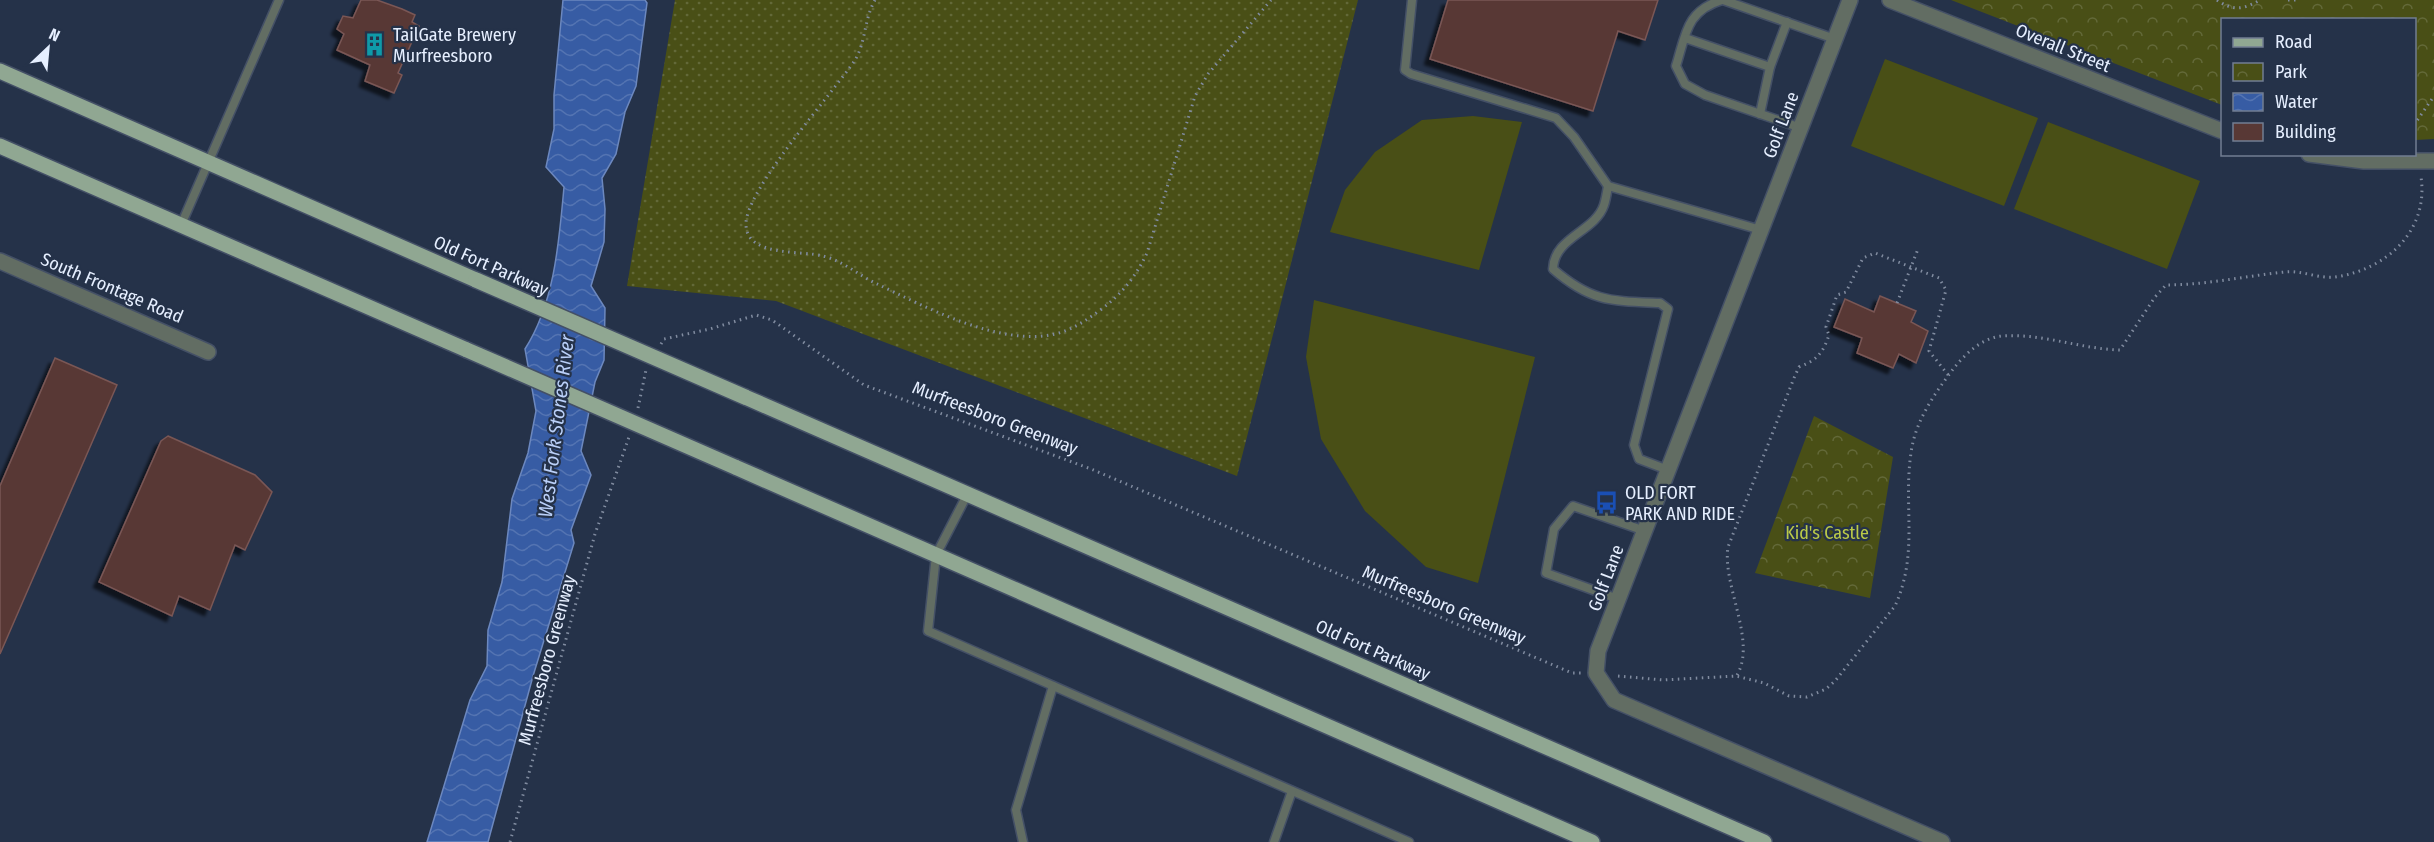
<svg xmlns="http://www.w3.org/2000/svg" width="2434" height="842" font-family="'Fira Sans Condensed',sans-serif">
  <style>
    .grass { fill: url(#grass-dots) }
    .park { fill: url(#park-crowns) }
    .pitch { fill: #494f16 }
    .water { fill: url(#water-waves); stroke: #6c88bf; stroke-width: 1.5 }
    .building { fill: #583835; stroke: #7a5755; stroke-width: 1.5; filter: url(#shadow) }
    .lines { fill: none; stroke-linecap: round; stroke-linejoin: round }
    .service-casing { stroke: #445066; stroke-width: 11 }
    .minor-casing { stroke: #445066; stroke-width: 18 }
    .primary-casing { stroke: #445066; stroke-width: 18 }
    .path { stroke: #818ca0; stroke-width: 3; stroke-dasharray: 1.5 4.5; stroke-linecap: butt }
    .service { stroke: #626d63; stroke-width: 8 }
    .minor { stroke: #626d63; stroke-width: 15 }
    .primary { stroke: #90a792; stroke-width: 15 }
    .primary-bridge-casing { stroke: #445066; stroke-width: 18; stroke-linecap: butt }
    .primary-bridge { stroke: #90a792; stroke-width: 15 }
    .labels { text-anchor: middle; dominant-baseline: central; stroke-width: 4.5; stroke-linejoin: round; paint-order: stroke }
    .poi-label { font-size: 18px; fill: #e6efff; stroke: #253249; text-anchor: start }
    .street-label { font-size: 18px; fill: #e6efff; stroke: #253249 }
    .park-label { font-size: 18px; fill: #bbca48; stroke: #253249 }
    .water-label { font-size: 20px; font-style: italic; fill: #bad0f9; stroke: #253249 }
  </style>
  <defs>
    <pattern id="grass-dots" width="8" height="8" patternUnits="userSpaceOnUse" patternTransform="scale(1.5)"><rect width="8" height="8" fill="#494f16"/><path d="M2 2h.1M6 6h.1" fill="none" stroke="#636939" stroke-width="1.8" stroke-linecap="round"/></pattern>
    <pattern id="park-crowns" width="20" height="18" patternUnits="userSpaceOnUse" patternTransform="scale(1.5)"><rect width="20" height="18" fill="#494f16"/><path d="M2 6a3 3 0 1 1 6 0M12 15a3 3 0 1 1 6 0" fill="none" stroke="#636939"/></pattern>
    <pattern id="water-waves" width="16" height="10" patternUnits="userSpaceOnUse" patternTransform="scale(1.5)"><rect width="16" height="10" fill="#375ca4"/><path d="M0 5q4-4 8 0t8 0" fill="none" stroke="#5474b2"/></pattern>
    <filter id="shadow"><feDropShadow dx="-5.5" dy="5.5" stdDeviation="1.5" flood-color="#0009"/></filter>
  </defs>
  <rect width="100%" height="100%" fill="#253249"/>
  <polygon class="grass" points="675,0 1358,0 1237,476 776,301 627,286"/>
  <g class="park">
    <polygon points="1951,0 2434,0 2434,139 2415,140 2414,20 2222,20 2222,105"/>
    <polygon points="1814,416 1893,457 1870,598 1755,573"/>
  </g>
  <g class="pitch">
    <polygon points="1885,59 2038,118 2004,206 1851,146"/>
    <polygon points="1473,116 1522,122 1479,270 1330,232 1345,190 1375,152 1422,120"/>
    <polygon points="2048,122 2200,181 2167,269 2014,209"/>
    <polygon points="1314,300 1535,357 1478,583 1426,567 1365,511 1321,439 1306,357"/>
  </g>
  <path class="water" d="M563,0h82l2,3 -11,83 -11,26 -9,42 -14,24 3,31 -1,33 -13,44 14,22 -1,52 -9,22 -14,69 10,24 -20,55 3,13 -41,133 -45,166h-61l43,-142 17,-34 1,-36 14,-48 10,-83 16,-46 8,-42 -11,-62c30,-47 34,-108 39,-162l-18,-20 8,-38v-34z"/>
  <g class="building">
    <polygon points="361,0 377,0 402,9 415,15 412,22 419,26 398,73 402,75 394,93 365,81 370,65 337,50 344,34 337,29 343,16 353,18"/>
    <polygon points="1448,0 1658,0 1645,40 1618,31 1593,111 1430,59"/>
    <polygon points="1880,296 1916,311 1911,322 1928,331 1916,363 1899,354 1893,368 1857,353 1862,338 1834,327 1845,299 1874,312"/>
    <polygon points="55,358 117,385 0,654 0,486"/>
    <polygon points="168,436 255,475 272,492 245,550 235,545 210,610 179,596 172,616 99,582 161,441"/>
  </g>
  <g class="lines">
    <defs>
      <g id="service">
        <polyline points="1412,0 1405,70 1411,74 1556,118 1574,137 1608,186 1761,230"/>
        <path d="M1722,0c-36,11 -36,34 -46,66l9,18 20,11 96,33"/>
        <polyline points="1723,0 1835,39"/>
        <polyline points="1685,38 1770,67"/>
        <polyline points="1760,114 1770,67 1787,22"/>
        <path d="M1608,186c-1,6 -2,13 -4,19 -9,27 -50,32 -51,64 38,33 58,32 107,34l8,6 -34,136 5,14 29,11"/>
        <polyline points="181,225 279,0"/>
        <polyline points="967,495 936,555 928,631 1409,842"/>
        <polyline points="1618,599 1546,573 1554,529 1573,506 1645,531"/>
        <polyline points="1023,842 1016,810 1053,686"/>
        <polyline points="1274,842 1292,791"/>
      </g>
      <g id="minor">
        <polyline points="1850,0 1598,651 1596,673 1614,700 1942,842"/>
        <polyline points="1890,0 2222,131"/>
        <polyline points="2309,154 2364,161 2434,161"/>
        <polyline points="0,261 208,352"/>
      </g>
      <g id="primary">
        <polyline points="0,71 476,280"/>
        <polyline points="0,146 467,350"/>
        <polyline points="745,397 1764,842"/>
        <polyline points="735,467 1592,842"/>
      </g>
    </defs>
    <use href="#service" class="service-casing"/>
    <use href="#minor" class="minor-casing"/>
    <use href="#primary" class="primary-casing"/>
    <g class="path">
      <path d="M875,0c-11,19 -9,42 -20,60 -21,32 -111,131 -109,165 1,32 54,25 77,31 20,5 34,18 52,27 49,23 124,64 180,51 17,-4 30,-13 44,-23 22,-16 36,-33 48,-58l48,-157 13,-22 63,-74"/>
      <path d="M2217,0c15,11 26,10 43,0"/>
      <polyline points="2288,0 2300,0"/>
      <polyline points="2414,125 2434,96"/>
      <polyline points="1897,303 1918,249"/>
      <polyline points="661,344 664,339 710,329 756,315 772,320 864,385 1091,469 1572,673 1581,673"/>
      <polyline points="638,408 646,370"/>
      <path d="M1737,675c20,-34 -15,-90 -9,-128l66,-169 5,-11c18,-7 24,-14 30,-32l-3,-8 11,-32 9,-3 17,-34 12,-5 64,25 7,12 -17,61 20,25"/>
      <path d="M1618,676l45,4 73,-4 28,7 25,13 18,1 19,-8 9,-8 60,-75c24,-53 8,-99 16,-153 4,-32 24,-60 43,-85 12,-15 28,-30 48,-32 40,-3 78,13 118,14l35,-53 11,-12c40,0 79,-9 119,-13 16,-2 34,7 50,5 51,-7 94,-46 86,-100"/>
      <polyline points="510,842 595,534 629,437"/>
    </g>
    <use href="#service" class="service"/>
    <use href="#minor" class="minor"/>
    <use href="#primary" class="primary"/>
    <defs>
      <g id="primary-bridge">
        <polyline points="476,280 745,397"/>
        <polyline points="467,350 735,467"/>
      </g>
    </defs>
    <use href="#primary-bridge" class="primary-bridge-casing"/>
    <use href="#primary-bridge" class="primary-bridge"/>
  </g>
  <defs>
    <symbol id="building-bare" viewBox="-9 -9 18 18"><path d="M-4-6H4V6H1V3H-1V6H-4ZM-2.5-4.3h1.7v1.8h-1.7ZM.8-4.3h1.7v1.8H.8ZM-2.5-1h1.7V.8h-1.7ZM.8-1h1.7V.8H.8Z" fill="#0f9aa8" stroke="#253249" stroke-width="2.5" paint-order="stroke"/></symbol>
    <symbol id="bus-bare" viewBox="-9 -9 18 18"><path d="M-5-6H5V4H4V6H2V4H-2V6H-4V4H-5ZM-3.5-4V0h7V-4ZM-3.5 1.2v1.5H-2V1.2ZM2 1.2v1.5H3.5V1.2Z" fill="#1a4fb4" stroke="#253249" stroke-width="2.5" paint-order="stroke"/></symbol>
  </defs>
  <g fill-rule="evenodd">
    <use href="#building-bare" x="358" y="28" width="33" height="33"/>
    <use href="#bus-bare" x="1590" y="486" width="33" height="33"/>
  </g>
  <g class="labels">
    <g class="poi-label">
      <text x="393" y="35">TailGate Brewery<tspan x="393" dy="21">Murfreesboro</tspan></text>
      <text x="1625" y="493">OLD FORT<tspan x="1625" dy="21">PARK AND RIDE</tspan></text>
    </g>
    <g class="street-label">
      <text transform="translate(2063 48) rotate(22)">Overall Street</text>
      <text transform="translate(1781 125) rotate(-69)">Golf Lane</text>
      <text transform="translate(491 266) rotate(24)">Old Fort Parkway</text>
      <text transform="translate(112 288) rotate(23)">South Frontage Road</text>
      <text transform="translate(995 418) rotate(21)">Murfreesboro Greenway</text>
      <text transform="translate(1606 578) rotate(-69)">Golf Lane</text>
      <text transform="translate(1444 605) rotate(23)">Murfreesboro Greenway</text>
      <text transform="translate(1373 650) rotate(24)">Old Fort Parkway</text>
      <text transform="translate(547 660) rotate(-75)">Murfreesboro Greenway</text>
    </g>
    <g class="park-label">
      <text x="1827" y="533">Kid's Castle</text>
    </g>
    <g class="water-label">
      <text transform="translate(556 426) rotate(-83)">West Fork Stones River</text>
    </g>
  </g>
  <rect x="2221" y="18" width="195" height="138" fill="#253249" stroke="#727e92" stroke-width="1.5"/>
  <rect x="2233" y="38" width="30" height="9" fill="#90a792" stroke="#727e92" stroke-width="1.5"/>
  <text x="2275" y="48" font-size="18" fill="#e6efff">Road</text>
  <rect x="2233" y="63" width="30" height="18" fill="url(#park-crowns)" stroke="#727e92" stroke-width="1.5"/>
  <text x="2275" y="78" font-size="18" fill="#e6efff">Park</text>
  <rect x="2233" y="93" width="30" height="18" fill="url(#water-waves)" stroke="#727e92" stroke-width="1.5"/>
  <text x="2275" y="108" font-size="18" fill="#e6efff">Water</text>
  <rect x="2233" y="123" width="30" height="18" fill="#583835" stroke="#727e92" stroke-width="1.5"/>
  <text x="2275" y="138" font-size="18" fill="#e6efff">Building</text>
  <g transform="translate(48 48) rotate(26)" stroke="#253249" stroke-width="4.5" paint-order="stroke">
  <path d="M0-4.5L10 22L0 15L-10 22Z" fill="#e6efff"/>
  <text y="-9" font-size="16" font-weight="bold" text-anchor="middle" fill="#e6efff">N</text>
  </g>
</svg>
